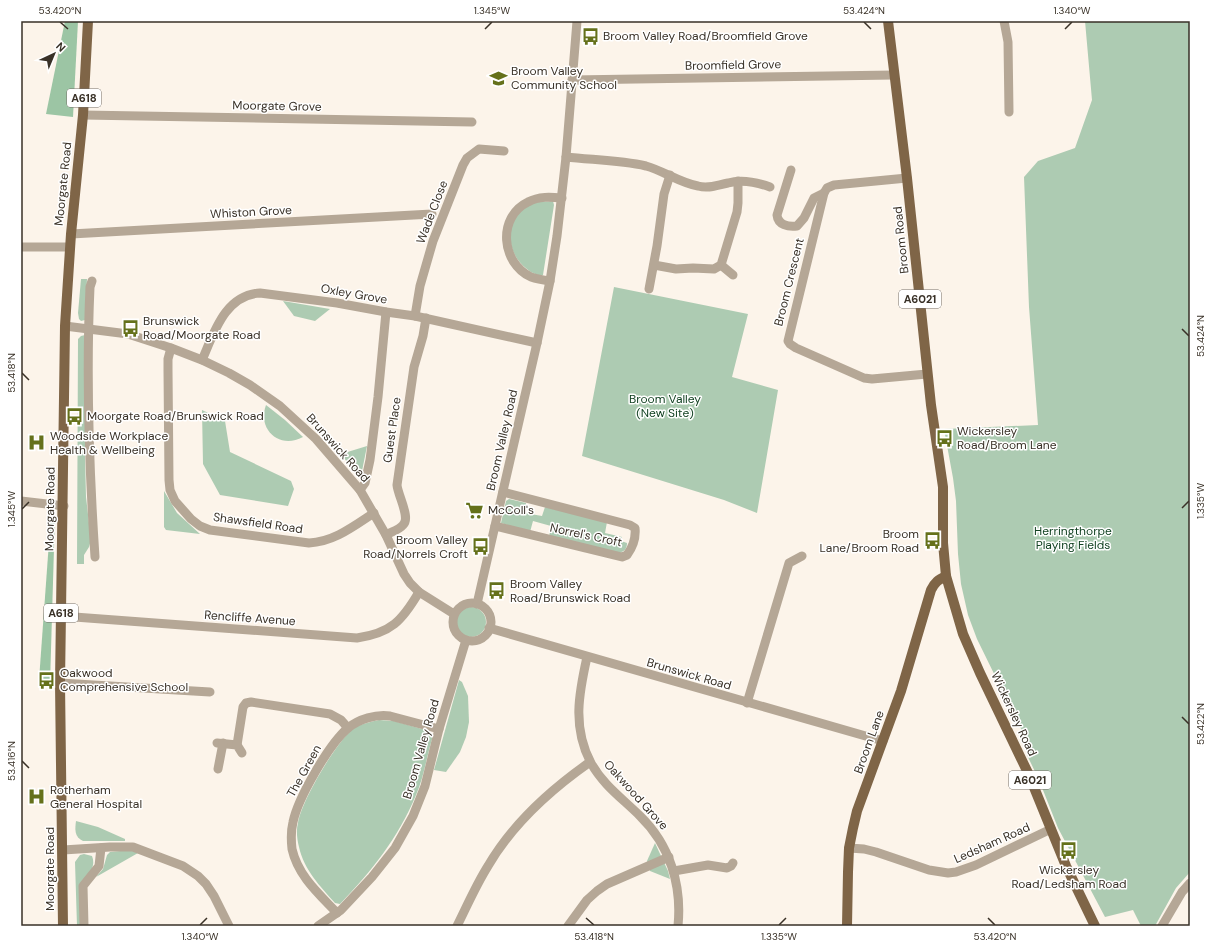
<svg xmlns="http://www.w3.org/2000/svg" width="1211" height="947" font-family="'DM Sans',sans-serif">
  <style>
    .green { fill: #adcbb2 }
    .forest { fill: #9cc5a4 }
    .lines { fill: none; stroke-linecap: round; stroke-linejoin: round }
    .minor { stroke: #b5a796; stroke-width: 9 }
    .major { stroke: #7f6547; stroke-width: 10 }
    .ticks { fill: none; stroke: #393127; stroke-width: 1.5 }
    .labels { text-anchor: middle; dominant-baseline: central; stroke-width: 3; stroke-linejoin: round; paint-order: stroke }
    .shield { fill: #fff; stroke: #746f68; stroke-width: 1 }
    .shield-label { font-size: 11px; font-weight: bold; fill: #393127 }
    .poi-label { font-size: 12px; fill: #393127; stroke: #fff; text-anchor: start }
    .street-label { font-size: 12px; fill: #393127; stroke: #fff }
    .park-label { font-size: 12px; fill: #124222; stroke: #fff }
    .neatline { fill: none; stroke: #393127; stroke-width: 1.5 }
    .ticks-label { font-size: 10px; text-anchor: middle; fill: #393127 }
  </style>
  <rect width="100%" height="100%" fill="#fcf4ea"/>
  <g class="green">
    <polygon points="1085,21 1190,21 1190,872 1176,888 1155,926 1141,926 1133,910 1105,917 1058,828 1039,780 1027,755 1026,739 977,639 968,615 961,584 958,554 956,501 953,478 944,429 1038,425 1029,307 1024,177 1038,161 1075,148 1092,100"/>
    <path d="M553,201l1,4 -11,70 -2,1c-5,-2 -10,-3 -14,-7 -23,-17 -23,-52 4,-65 6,-3 15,-2 22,-3z"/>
    <polygon points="81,279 87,279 85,320 81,321 79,319 78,313"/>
    <polygon points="614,287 748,314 732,377 778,390 757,513 724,500 582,456"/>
    <polygon points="283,301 330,309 315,321 294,316"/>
    <polygon points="85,335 85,456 86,497 91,540 89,547 84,555 84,564 77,564 78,339 81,336"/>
    <path d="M266,405l19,15 18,17c-24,13 -46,-8 -37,-32z"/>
    <polygon points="202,410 225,421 230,452 291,481 294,489 288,506 220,495 203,464"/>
    <polygon points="367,446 361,476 358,476 341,454"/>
    <polygon points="164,491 177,513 200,534 166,530 164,527"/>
    <path d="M509,499l17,4 -1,10 17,3 3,-9 62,15 -2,11 17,4 -1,4 6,2c0,6 -3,9 -9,10l-69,-16 2,-11 -18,-5 -3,11 -29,-9 5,-22z"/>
    <circle cx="471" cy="622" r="15"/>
    <polygon points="459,680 462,682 468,696 469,722 466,737 460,752 446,772 434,770"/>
    <path d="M379,720l15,1 35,10 4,5c-6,19 -9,41 -17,59 -18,43 -44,76 -76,109l-5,-1c-15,-17 -31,-33 -36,-56 -2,-8 -3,-17 -1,-24 3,-21 38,-81 55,-94 7,-5 17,-7 26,-9z"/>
    <path d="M76,821l22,6 27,12v2h-42c-9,-4 -8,-12 -7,-20z"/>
    <polygon points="655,843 668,871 670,879 650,871 647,861"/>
    <polygon points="130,850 138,853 96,877 103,869 107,855 110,852"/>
    <path d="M84,854l8,2c4,10 -2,17 -9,24l-3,46h-3l-2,-64 5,-7z"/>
  </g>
  <g class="forest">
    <polygon points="65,21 78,21 73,117 46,114"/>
    <polygon points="51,514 55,514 50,684 39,680"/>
  </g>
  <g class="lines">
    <g class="minor">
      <polyline points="1004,21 1008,42 1009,112"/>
      <polyline points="572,80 894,75"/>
      <polyline points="83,115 472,122"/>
      <path d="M566,157c27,3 54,3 80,9 18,5 34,17 52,20 11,3 19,-1 30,-3 14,-4 28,-1 42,4"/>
      <path d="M791,170l-14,45c1,10 11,12 20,11l7,-8 10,-20 10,-5"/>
      <polyline points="907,178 834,185 827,188 824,193 788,341 790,344 796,348 864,378 872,379 927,374"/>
      <polyline points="71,234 432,214"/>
      <polyline points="21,247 70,247"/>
      <polyline points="654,265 676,269 693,268 714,269 721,265 737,212 738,203 738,181"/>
      <polyline points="721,265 733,275"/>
      <path d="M92,281l-2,6c-4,89 -1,180 5,270"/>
      <path d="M550,281c-7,-1 -13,-2 -19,-4 -30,-14 -34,-60 -3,-75 11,-6 23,-5 34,-4"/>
      <polyline points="649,289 657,246 664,194 670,175"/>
      <polyline points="415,316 420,286 433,241 463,165 467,158 479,149 504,151"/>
      <polyline points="65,326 128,334 171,348 202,360 229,373 250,385 280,406 316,439 360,490 386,535 404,574 410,583 419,592 454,614"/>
      <path d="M171,348l-3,11v11l1,110 1,10 5,11 16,18 9,7 10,4 99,13c25,-1 45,-17 65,-30"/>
      <path d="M202,360c12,-27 23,-65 58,-67l77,10 49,9 29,4 122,27"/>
      <polyline points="360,490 365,483 370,460 378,397 386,312"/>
      <polyline points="21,501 64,506"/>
      <path d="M495,526l127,31 5,-2c6,-8 9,-17 8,-27l-5,-3 -127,-33"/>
      <path d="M386,535c5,-3 13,-5 17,-10 8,-7 -5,-29 -6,-40l17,-118 9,-31 3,-18"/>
      <circle cx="472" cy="622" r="19"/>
      <polyline points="477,604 537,343 550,281 557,236 566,157 577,21"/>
      <path d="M61,616l296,22c34,-5 45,-17 62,-46"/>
      <polyline points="489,628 883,741"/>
      <path d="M587,657c-8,36 -15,70 4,106 12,22 32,36 49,53 30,29 42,69 38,110"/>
      <polyline points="60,683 210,692"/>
      <polyline points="747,703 789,563 802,556"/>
      <polyline points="217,743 237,745 242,753"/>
      <polyline points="237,745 243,707 246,703 251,702 330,714 341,720 348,728"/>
      <polyline points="218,769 223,743"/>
      <polyline points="849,848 864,849 876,852 929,870 948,873 956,872 976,865 1051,829"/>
      <polyline points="63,850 110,847 133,847 183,866 198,876 206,884 214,896 229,926"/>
      <polyline points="674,871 708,865 727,868 731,866 733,863"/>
      <path d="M337,913c-18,-19 -39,-37 -45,-64 -1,-9 -1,-19 1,-27 5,-24 36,-78 55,-94 11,-9 28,-14 42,-12l49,13"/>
      <polyline points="84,926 83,886 99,866 101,848"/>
      <polyline points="318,926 341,910 372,877 395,848 413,816 425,786 439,729 466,640"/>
      <path d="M457,926c10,-20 19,-41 31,-60 25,-43 62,-76 102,-104"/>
      <polyline points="568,926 587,900 597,891 607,884 669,857"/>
      <polyline points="1162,926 1182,892 1190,883"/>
    </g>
    <g class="major">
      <polyline points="888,21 907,178 931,405 943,487 943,543 946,576 963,634 980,673 1029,775 1066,866 1095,926"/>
      <polyline points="63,926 60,683 65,326 71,234 83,115 88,21"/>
      <path d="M847,926l1,-54 1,-24 4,-20 4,-17 44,-120 30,-101c4,-8 7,-10 15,-14"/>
    </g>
  </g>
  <path class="ticks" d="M60,22l8,7M864,22l7,7M485,29l7,-7M1065,29l7,-7M1182,329l7,7M22,373l7,7M1182,508l7,-7M22,509l7,-7M1182,717l7,7M22,761l7,7M586,918l8,7M988,918l7,7M200,925l7,-7M779,925l7,-7"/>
  <defs>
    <symbol id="bus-bare" viewBox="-9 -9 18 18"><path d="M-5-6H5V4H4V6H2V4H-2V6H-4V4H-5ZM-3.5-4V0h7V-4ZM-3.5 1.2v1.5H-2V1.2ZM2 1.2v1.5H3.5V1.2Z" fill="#65711b" stroke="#fff" stroke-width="2.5" paint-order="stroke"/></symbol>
    <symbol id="school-bare" viewBox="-9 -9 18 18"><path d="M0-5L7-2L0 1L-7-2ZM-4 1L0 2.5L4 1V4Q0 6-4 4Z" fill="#65711b" stroke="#fff" stroke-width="2.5" paint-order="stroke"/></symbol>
    <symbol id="hospital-bare" viewBox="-9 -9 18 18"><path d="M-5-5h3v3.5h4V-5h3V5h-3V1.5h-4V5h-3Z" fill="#65711b" stroke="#fff" stroke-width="2.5" paint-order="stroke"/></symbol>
    <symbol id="supermarket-bare" viewBox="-9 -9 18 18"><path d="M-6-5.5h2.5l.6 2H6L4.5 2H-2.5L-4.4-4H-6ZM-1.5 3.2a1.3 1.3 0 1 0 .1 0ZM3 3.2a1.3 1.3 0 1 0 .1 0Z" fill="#65711b" stroke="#fff" stroke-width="2.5" paint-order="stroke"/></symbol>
  </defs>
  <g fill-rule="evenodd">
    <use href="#bus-bare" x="578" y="24" width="25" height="25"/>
    <use href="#school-bare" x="486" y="66" width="25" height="25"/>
    <use href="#bus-bare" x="118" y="316" width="25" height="25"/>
    <use href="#bus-bare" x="62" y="404" width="25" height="25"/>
    <use href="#bus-bare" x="932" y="426" width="25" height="25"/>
    <use href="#hospital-bare" x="24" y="430" width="25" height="25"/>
    <use href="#supermarket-bare" x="462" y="498" width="25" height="25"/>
    <use href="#bus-bare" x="920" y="528" width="25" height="25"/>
    <use href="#bus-bare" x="468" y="534" width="25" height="25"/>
    <use href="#bus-bare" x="484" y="578" width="25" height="25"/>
    <use href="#bus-bare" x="34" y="668" width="25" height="25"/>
    <use href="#hospital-bare" x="24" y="784" width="25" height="25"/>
    <use href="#bus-bare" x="1056" y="838" width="25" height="25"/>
  </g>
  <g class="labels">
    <g class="shield">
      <rect x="67" y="89" width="34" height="18" rx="3"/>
      <rect x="899" y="290" width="42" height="18" rx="3"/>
      <rect x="44" y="604" width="34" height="18" rx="3"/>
      <rect x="1009" y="771" width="42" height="18" rx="3"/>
    </g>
    <g class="shield-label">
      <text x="84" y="98">A618</text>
      <text x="920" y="299">A6021</text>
      <text x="61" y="613">A618</text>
      <text x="1030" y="780">A6021</text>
    </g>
    <g class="poi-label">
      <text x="603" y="36">Broom Valley Road/Broomfield Grove</text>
      <text x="511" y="71">Broom Valley<tspan x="511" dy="14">Community School</tspan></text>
      <text x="143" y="321">Brunswick<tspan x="143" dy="14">Road/Moorgate Road</tspan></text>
      <text x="87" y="416">Moorgate Road/Brunswick Road</text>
      <text x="957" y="431">Wickersley<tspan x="957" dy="14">Road/Broom Lane</tspan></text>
      <text x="50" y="436">Woodside Workplace<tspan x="50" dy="14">Health &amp; Wellbeing</tspan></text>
      <text x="488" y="510">McColl's</text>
      <text x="919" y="534" text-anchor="end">Broom<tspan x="919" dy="14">Lane/Broom Road</tspan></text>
      <text x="468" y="540" text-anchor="end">Broom Valley<tspan x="468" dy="14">Road/Norrels Croft</tspan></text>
      <text x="510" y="584">Broom Valley<tspan x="510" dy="14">Road/Brunswick Road</tspan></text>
      <text x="60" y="673">Oakwood<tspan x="60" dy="14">Comprehensive School</tspan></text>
      <text x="50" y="790">Rotherham<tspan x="50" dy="14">General Hospital</tspan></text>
      <text x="1069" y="870" text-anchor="middle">Wickersley<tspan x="1069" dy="14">Road/Ledsham Road</tspan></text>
    </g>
    <g class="street-label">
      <text transform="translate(733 65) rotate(-1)">Broomfield Grove</text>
      <text transform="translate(277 106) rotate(1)">Moorgate Grove</text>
      <text transform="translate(63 184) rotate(-84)">Moorgate Road</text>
      <text transform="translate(251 212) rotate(-3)">Whiston Grove</text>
      <text transform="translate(432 212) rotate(-69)">Wade Close</text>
      <text transform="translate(901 240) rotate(-96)">Broom Road</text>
      <text transform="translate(789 282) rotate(-76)">Broom Crescent</text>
      <text transform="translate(354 294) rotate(10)">Oxley Grove</text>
      <text transform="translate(392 430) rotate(-82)">Guest Place</text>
      <text transform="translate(502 440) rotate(-77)">Broom Valley Road</text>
      <text transform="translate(338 448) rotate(48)">Brunswick Road</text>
      <text transform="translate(50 509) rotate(-89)">Moorgate Road</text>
      <text transform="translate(258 523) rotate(8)">Shawsfield Road</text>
      <text transform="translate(586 535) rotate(12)">Norrel's Croft</text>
      <text transform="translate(250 618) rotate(4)">Rencliffe Avenue</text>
      <text transform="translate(689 674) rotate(16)">Brunswick Road</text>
      <text transform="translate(1014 714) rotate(65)">Wickersley Road</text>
      <text transform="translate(869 742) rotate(-70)">Broom Lane</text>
      <text transform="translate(421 749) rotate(-74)">Broom Valley Road</text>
      <text transform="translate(304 771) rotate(-61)">The Green</text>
      <text transform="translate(636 795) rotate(48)">Oakwood Grove</text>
      <text transform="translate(992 843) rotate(-24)">Ledsham Road</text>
      <text transform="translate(50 869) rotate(-90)">Moorgate Road</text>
    </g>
    <g class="park-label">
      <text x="665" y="399">Broom Valley<tspan x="665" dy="14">(New Site)</tspan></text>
      <text x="1073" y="531">Herringthorpe<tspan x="1073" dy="14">Playing Fields</tspan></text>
    </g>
  </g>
  <rect width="1211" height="947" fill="none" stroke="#ffffff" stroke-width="44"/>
  <g transform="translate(54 54) rotate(44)" stroke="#ffffff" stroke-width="3" paint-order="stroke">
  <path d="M0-3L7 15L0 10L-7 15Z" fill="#393127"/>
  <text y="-6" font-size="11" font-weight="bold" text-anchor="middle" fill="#393127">N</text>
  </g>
  <rect x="22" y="22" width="1167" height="903" class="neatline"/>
  <g class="ticks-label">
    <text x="60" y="14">53.420°N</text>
    <text x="492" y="14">1.345°W</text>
    <text x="864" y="14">53.424°N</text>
    <text x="1072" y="14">1.340°W</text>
    <text transform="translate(1200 336) rotate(-90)" y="4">53.424°N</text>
    <text transform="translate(11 373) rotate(-90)" y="4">53.418°N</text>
    <text transform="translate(1200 501) rotate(-90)" y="4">1.335°W</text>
    <text transform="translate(11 509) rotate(-90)" y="4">1.345°W</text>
    <text transform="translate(1200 724) rotate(-90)" y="4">53.422°N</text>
    <text transform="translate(11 761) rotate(-90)" y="4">53.416°N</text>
    <text x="200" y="940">1.340°W</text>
    <text x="594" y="940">53.418°N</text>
    <text x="779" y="940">1.335°W</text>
    <text x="995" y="940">53.420°N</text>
  </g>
</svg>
